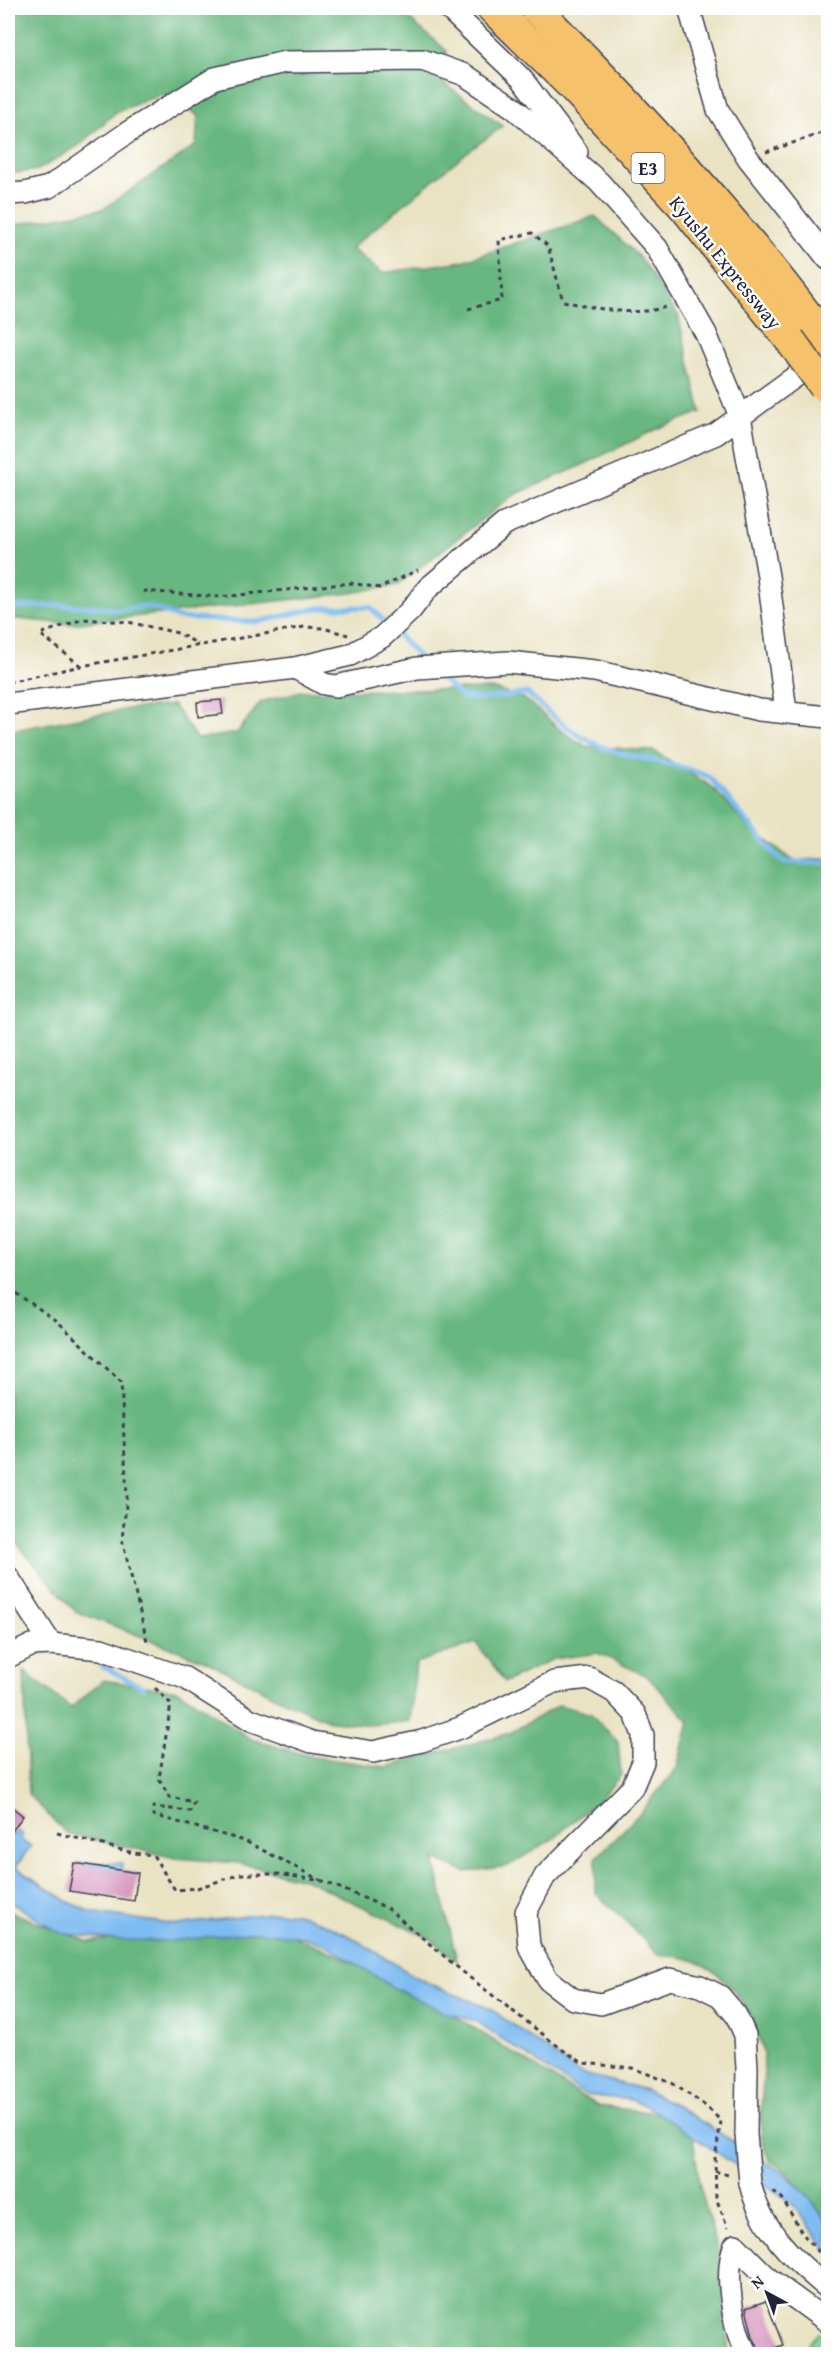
<svg xmlns="http://www.w3.org/2000/svg" width="836" height="2362" font-family="'Gentium Book Plus',serif">
  <style>
    .green { fill: #82d698; stroke: #527c6a; stroke-width: 1.5 }
    .forest { fill: #69b780; stroke: #466c5e; stroke-width: 1.5 }
    .water { fill: #7ebbf1; stroke: #506e96; stroke-width: 1.5 }
    .lines { fill: none; stroke-linecap: round; stroke-linejoin: round }
    .stream { stroke: #7ebbf1; stroke-width: 5 }
    .building { fill: #d18fb8 }
    .minor-casing { stroke: #403f50; stroke-width: 24 }
    .highway-casing { stroke: #403f50; stroke-width: 33 }
    .path { stroke: #403f50; stroke-width: 3; stroke-dasharray: 4.5 4.5; stroke-linecap: butt }
    .minor { stroke: #fff; stroke-width: 21 }
    .highway { stroke: #f5c16b; stroke-width: 30 }
    .minor-bridge-casing { stroke: #403f50; stroke-width: 24; stroke-linecap: butt }
    .highway-bridge-casing { stroke: #403f50; stroke-width: 33; stroke-linecap: butt }
    .minor-bridge { stroke: #fff; stroke-width: 21 }
    .highway-bridge { stroke: #f5c16b; stroke-width: 30 }
    .labels { text-anchor: middle; dominant-baseline: central; stroke-width: 4.5; stroke-linejoin: round; paint-order: stroke }
    .shield { fill: #fff; stroke: #646476; stroke-width: 1.5 }
    .shield-label { font-size: 18px; font-weight: bold; fill: #22223b }
    .street-label { font-size: 20px; fill: #22223b; stroke: #fff }
  </style>
  <rect width="100%" height="100%" fill="#fff"/>
  <filter id="ink" filterUnits="userSpaceOnUse"><feTurbulence type="fractalNoise" baseFrequency=".0167" numOctaves="2"/><feDisplacementMap in="SourceGraphic" scale="12" xChannelSelector="R" yChannelSelector="G"/><feConvolveMatrix kernelMatrix="1 2 1 2 8 2 1 2 1" color-interpolation-filters="sRGB"/></filter>
  <filter id="wash" filterUnits="userSpaceOnUse"><feTurbulence type="fractalNoise" baseFrequency=".008" numOctaves="4" result="noise"/><feDisplacementMap in="SourceGraphic" scale="24" xChannelSelector="R" yChannelSelector="G"/><feGaussianBlur stdDeviation="1.35" result="paint"/><feColorMatrix in="noise" values="0 0 0 0 0 0 0 0 0 0 0 0 0 0 0 0 0 1.4 0 .05"/><feComposite in="paint" operator="in"/></filter>
  <g filter="url(#wash)">
    <rect width="100%" height="100%" fill="#e9e3c4"/>
    <polygon class="green" points="819,2333 828,2340 828,2354 800,2354"/>
    <g class="forest">
      <polygon points="8,8 396,8 447,51 442,82 503,126 461,157 351,248 382,273 463,261 595,216 640,258 678,315 701,412 659,428 574,469 514,495 397,585 351,593 69,624 8,618 8,226 103,209 196,145 198,115 162,94 116,112 80,145 38,170 8,174"/>
      <path d="M494,689l31,10 38,33 22,14 69,5 57,35 38,41 45,34 34,-3v1375c-16,-15 -23,-40 -38,-57 -13,-15 -22,-9 -27,-34 -5,-24 0,-48 1,-73 1,-41 -33,-99 -75,-110 -9,-3 -21,-3 -31,-4l-33,-35 -29,-26v-36l46,-47 35,-43 12,-47 -42,-45 -49,-23 -45,6 -48,23 -29,-39 -60,20 -6,58 -38,4 -42,-4 -46,-20 -76,-39 -133,-51 -67,-78v-802l120,-22 45,-4 24,34 40,-6 24,-31 40,-11z"/>
      <polygon points="24,1671 71,1708 103,1680 179,1691 251,1739 313,1757 386,1767 510,1733 559,1705 591,1714 618,1742 621,1775 597,1802 551,1840 508,1866 465,1872 434,1859 457,1961 431,1939 307,1880 239,1863 176,1858 66,1833 28,1794"/>
      <polygon points="8,1911 89,1942 254,1920 325,1949 425,1997 597,2106 690,2117 700,2187 720,2258 729,2354 8,2354"/>
    </g>
    <g class="water">
      <polygon points="18,1831 23,1835 20,1839 31,1846 17,1865 8,1859 8,1837 11,1832 15,1835"/>
      <polygon points="8,1862 67,1901 90,1912 177,1925 277,1912 304,1915 350,1936 417,1978 492,2010 579,2073 646,2090 675,2105 785,2174 810,2198 828,2224 828,2251 791,2202 650,2108 632,2100 586,2095 475,2021 444,2012 392,1987 327,1945 303,1937 258,1932 170,1941 114,1940 60,1933 14,1904 8,1894"/>
      <polygon points="77,1863 122,1863 121,1885 76,1885"/>
    </g>
    <g class="lines">
      <g class="stream">
        <polyline points="8,613 17,607 59,605 99,607 118,610 148,606 179,618 257,622 318,608 370,607 388,625"/>
        <polyline points="395,632 424,662"/>
        <path d="M435,673l27,24 22,2 43,-6c28,26 55,50 93,60 30,8 63,11 90,25l63,74 11,10 44,1"/>
        <polyline points="102,1666 144,1688"/>
      </g>
    </g>
    <g id="blocks">
      <g class="building">
        <polygon points="221,700 223,714 198,717 197,702"/>
        <polygon points="8,1804 23,1816 8,1837"/>
        <polygon points="74,1863 138,1873 134,1901 69,1891"/>
        <polygon points="766,2301 783,2345 761,2353 753,2337 746,2308"/>
      </g>
    </g>
  </g>
  <g filter="url(#ink)">
    <use href="#blocks" fill-opacity="0" stroke="#403f50" stroke-width="1.5"/>
    <g class="lines">
      <defs>
        <g id="minor">
          <polyline points="448,8 522,79 577,152"/>
          <polyline points="689,8 718,110 748,158 828,259"/>
          <polyline points="8,194 25,193 49,187 127,133 215,78 285,62 422,60 465,75 514,108 599,182 657,248 706,334 740,416 768,576 786,711"/>
          <polyline points="295,668 324,684 336,686 417,668 508,662 595,671 759,710 828,717"/>
          <polyline points="8,704 295,668 350,655 382,637 410,611 428,588 504,524 716,434 821,358"/>
          <polyline points="8,1577 51,1644"/>
          <polyline points="8,1657 32,1645 51,1644 101,1649 185,1678 251,1720 312,1742 373,1752 422,1741 460,1728 554,1682 589,1678 614,1692 635,1714 643,1735 643,1762 632,1788 545,1876 526,1912 529,1946 548,1980 573,1999 601,2004 670,1979 700,1986 720,1996 736,2015 745,2035 747,2068 746,2134"/>
          <path d="M750,2183c10,45 44,78 78,105"/>
          <path d="M747,2354c-14,-24 -24,-83 -12,-109l34,34 59,43"/>
        </g>
        <g id="highway">
          <polyline points="492,8 573,87 684,207 790,340"/>
          <path d="M535,8c105,105 205,215 293,335"/>
        </g>
      </defs>
      <use href="#minor" class="minor-casing"/>
      <use href="#highway" class="highway-casing"/>
      <g class="path">
        <polyline points="766,152 828,131"/>
        <path d="M468,309l34,-9 -3,-60 33,-7 16,13 15,55c31,7 74,17 105,5"/>
        <polyline points="143,591 220,597 351,583 380,588 418,570"/>
        <polyline points="81,666 40,634 83,619 128,622 178,633 198,644"/>
        <polyline points="8,682 81,666 304,627 323,628 348,635"/>
        <polyline points="8,1288 56,1320 121,1382 127,1497 122,1539 148,1645"/>
        <polyline points="155,1688 171,1704 159,1779 169,1797 194,1802 190,1811 153,1807 153,1815 245,1841 320,1880"/>
        <polyline points="57,1833 134,1853 153,1855 175,1890 197,1888 241,1874 278,1874 323,1881 387,1908 469,1977 563,2050 583,2063 632,2068 672,2083 707,2107 721,2121 715,2159 716,2198 728,2228"/>
        <polyline points="715,2171 731,2176"/>
        <polyline points="773,2192 782,2198 802,2233 825,2259"/>
      </g>
      <use href="#minor" class="minor"/>
      <use href="#highway" class="highway"/>
      <defs>
        <polyline id="minor-bridge" points="746,2134 750,2183"/>
        <polyline id="highway-bridge" points="790,340 824,386"/>
      </defs>
      <use href="#minor-bridge" class="minor-bridge-casing"/>
      <use href="#highway-bridge" class="highway-bridge-casing"/>
      <use href="#minor-bridge" class="minor-bridge"/>
      <use href="#highway-bridge" class="highway-bridge"/>
    </g>
  </g>
  <g class="labels">
    <rect class="shield" x="631.5" y="153" width="33" height="30" rx="4.5"/>
    <g class="shield-label">
      <text x="648" y="168">E3</text>
    </g>
    <g class="street-label">
      <text transform="translate(726 262) rotate(51)">Kyushu Expressway</text>
    </g>
  </g>
  <rect width="836" height="2362" fill="none" stroke="#fff" stroke-width="30"/>
  <g transform="translate(767 2293) rotate(319)" stroke="#ffffff" stroke-width="4.5" paint-order="stroke">
  <path d="M0-4.5L10 22L0 15L-10 22Z" fill="#22223b"/>
  <text y="-9" font-size="16" font-weight="bold" text-anchor="middle" fill="#22223b">N</text>
  </g>
</svg>
